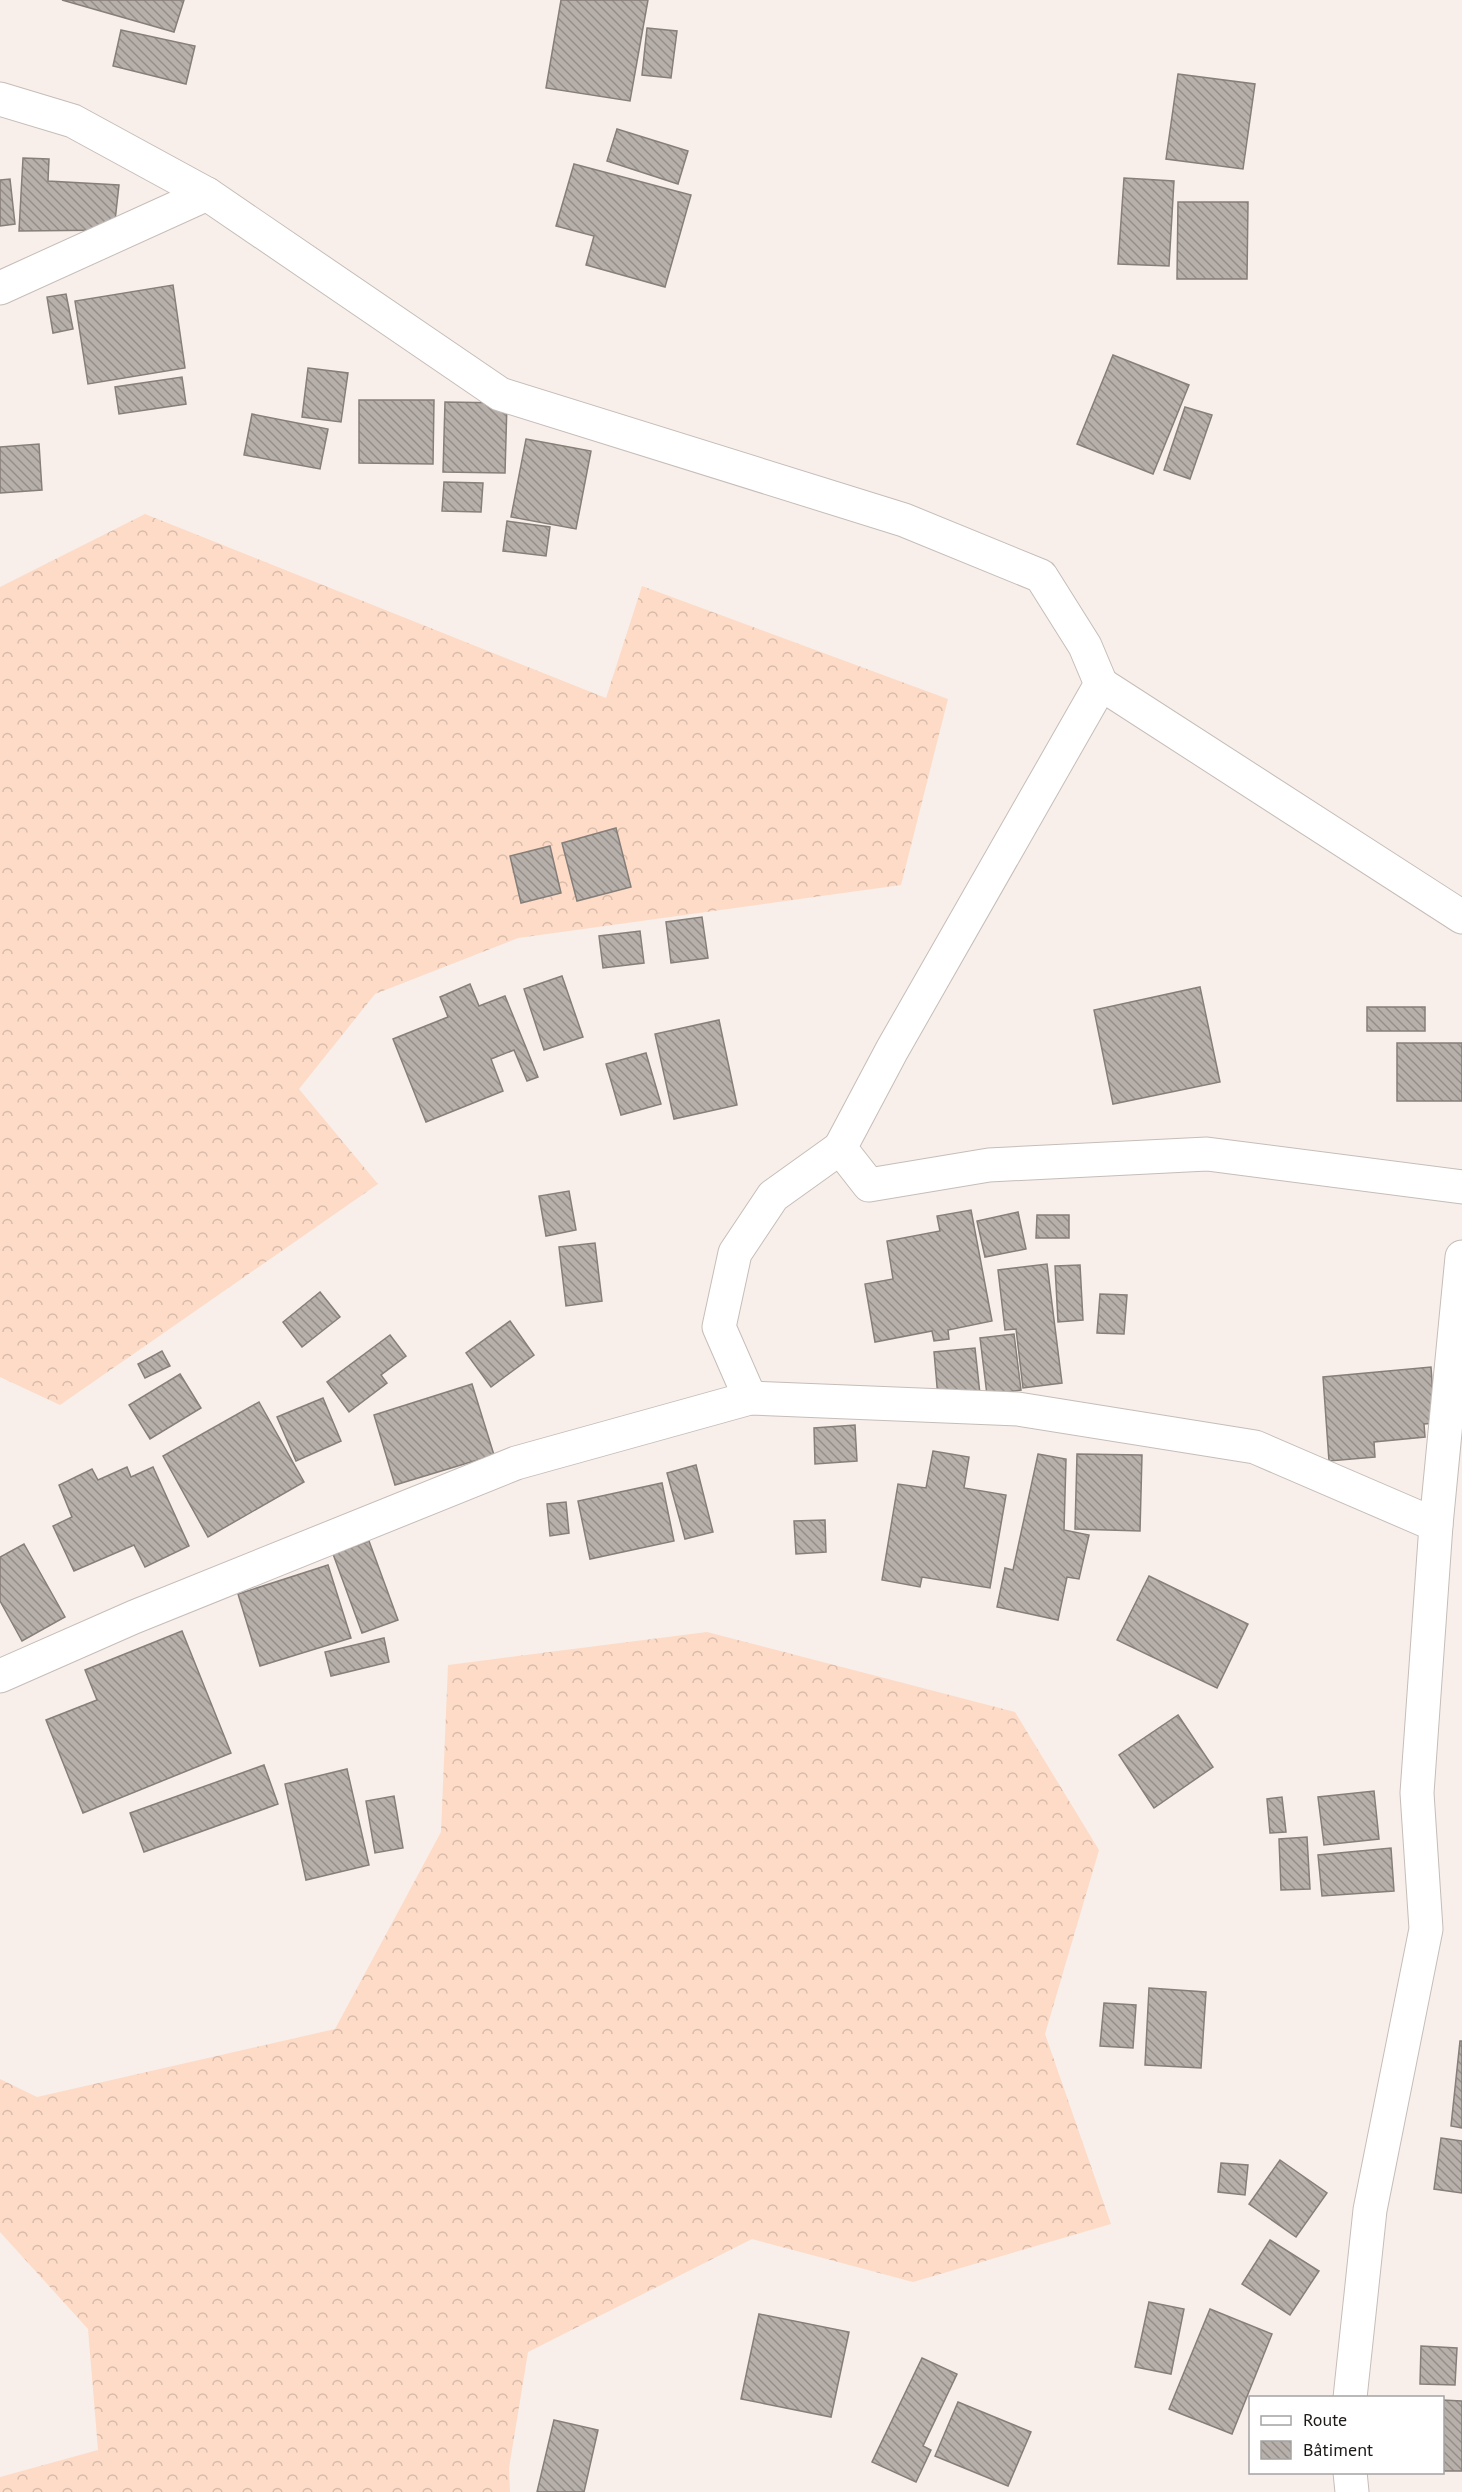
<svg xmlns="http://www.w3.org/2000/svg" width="1462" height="2492" font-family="'PT Sans',sans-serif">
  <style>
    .forest { fill: url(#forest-crowns) }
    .building { fill: url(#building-back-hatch); stroke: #867e79; stroke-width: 1.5 }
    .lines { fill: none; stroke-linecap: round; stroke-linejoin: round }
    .minor-casing { stroke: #c5bdb8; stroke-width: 35 }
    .minor { stroke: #fff; stroke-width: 33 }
  </style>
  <defs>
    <pattern id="forest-crowns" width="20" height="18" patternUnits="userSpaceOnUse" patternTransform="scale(1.5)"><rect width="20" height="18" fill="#fddbc7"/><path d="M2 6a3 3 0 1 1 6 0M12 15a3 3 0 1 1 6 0" fill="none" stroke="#d8bbaa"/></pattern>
    <pattern id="building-back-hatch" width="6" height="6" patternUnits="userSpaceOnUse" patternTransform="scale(1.5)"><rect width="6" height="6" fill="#b7afaa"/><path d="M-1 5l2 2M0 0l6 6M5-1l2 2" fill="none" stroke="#948e89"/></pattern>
  </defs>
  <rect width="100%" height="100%" fill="#f8efea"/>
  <g class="forest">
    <polygon points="145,514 606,698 642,586 948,699 901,885 518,938 375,994 299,1089 378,1184 60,1405 0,1377 0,587"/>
    <polygon points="707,1632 1015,1712 1099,1850 1045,2034 1111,2224 913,2282 752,2239 528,2352 509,2468 510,2492 0,2492 0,2477 98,2450 88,2329 0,2232 0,2079 37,2097 335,2029 441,1832 448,1665"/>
  </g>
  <g class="building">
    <polygon points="62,0 184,0 174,32"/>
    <polygon points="561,0 648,0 630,101 546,88"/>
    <polygon points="647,28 677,31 671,78 642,75"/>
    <polygon points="121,30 195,46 186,84 113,66"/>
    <polygon points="1178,74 1255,84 1243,169 1166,159"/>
    <polygon points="617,129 688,151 678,184 607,161"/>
    <polygon points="23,158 49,159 48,181 119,185 114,230 19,231"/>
    <polygon points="574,164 691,195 665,287 586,265 594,236 556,226"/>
    <polygon points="1124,178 1174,181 1169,266 1118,264"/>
    <polygon points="10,179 15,224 0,226 0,180"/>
    <polygon points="1178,202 1248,202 1247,279 1177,279"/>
    <polygon points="173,285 185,368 88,384 75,301"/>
    <polygon points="66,294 73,329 53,333 47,297"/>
    <polygon points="1113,355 1189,385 1153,474 1077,444"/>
    <polygon points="308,368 348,373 341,422 302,417"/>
    <polygon points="182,377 186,404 119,414 115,387"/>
    <polygon points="359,400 434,400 433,464 359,463"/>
    <polygon points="445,402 507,403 505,473 443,472"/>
    <polygon points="1185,407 1212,415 1190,479 1164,470"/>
    <polygon points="252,414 328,429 320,469 244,455"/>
    <polygon points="526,439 591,451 576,529 511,517"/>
    <polygon points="39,444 42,490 0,493 0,447"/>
    <polygon points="444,482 483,483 481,512 442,511"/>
    <polygon points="507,521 550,527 546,556 503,551"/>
    <polygon points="616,828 631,887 577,901 562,843"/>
    <polygon points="550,846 561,893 521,903 510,856"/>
    <polygon points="702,917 708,958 671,963 666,922"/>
    <polygon points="640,931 644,963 603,968 599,936"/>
    <polygon points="562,976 583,1037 544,1050 524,989"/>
    <polygon points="470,984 479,1006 505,996 538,1077 527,1081 514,1050 491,1059 503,1091 426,1122 393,1039 448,1017 440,997"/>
    <polygon points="1200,987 1220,1082 1113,1104 1094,1010"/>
    <rect x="1367" y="1007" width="58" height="24"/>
    <polygon points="719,1020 737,1105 674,1119 655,1034"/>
    <rect x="1397" y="1043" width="65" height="58"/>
    <polygon points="646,1053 661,1104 621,1115 606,1064"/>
    <polygon points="569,1191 576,1230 546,1236 539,1196"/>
    <polygon points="971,1210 992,1321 948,1330 949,1339 934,1341 932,1331 875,1342 865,1284 893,1279 887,1241 940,1231 937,1216"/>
    <polygon points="1018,1212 1026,1249 985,1257 977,1221"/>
    <polygon points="1037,1215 1069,1215 1069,1238 1036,1238"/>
    <polygon points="595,1243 602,1301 566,1306 559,1247"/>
    <polygon points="1047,1264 1062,1383 1023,1388 1016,1329 1005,1330 998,1270"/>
    <polygon points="1080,1265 1083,1320 1058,1322 1055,1266"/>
    <polygon points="320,1292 340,1317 302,1347 283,1322"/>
    <polygon points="1100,1294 1127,1295 1124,1334 1097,1333"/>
    <polygon points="510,1321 534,1355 491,1387 466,1353"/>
    <polygon points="1014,1334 1021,1390 987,1395 980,1338"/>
    <polygon points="390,1335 406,1356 381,1375 387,1383 349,1412 327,1382"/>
    <polygon points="975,1348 980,1394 938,1398 934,1352"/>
    <polygon points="162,1351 170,1366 145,1378 138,1364"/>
    <polygon points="1431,1367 1435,1423 1424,1424 1425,1437 1374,1442 1375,1457 1329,1461 1323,1377"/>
    <polygon points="180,1374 201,1408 150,1439 129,1405"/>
    <polygon points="472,1384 494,1455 395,1485 374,1415"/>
    <polygon points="323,1398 341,1441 296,1461 277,1417"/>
    <polygon points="259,1402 304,1482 208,1537 163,1456"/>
    <polygon points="855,1425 857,1461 815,1464 814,1428"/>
    <polygon points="933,1451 969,1457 964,1488 1006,1495 990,1588 922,1577 920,1587 882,1580 898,1484 926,1488"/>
    <polygon points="1038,1454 1066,1459 1064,1530 1089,1535 1079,1579 1067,1577 1058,1620 997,1607 1005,1568 1013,1570"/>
    <polygon points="1077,1454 1142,1455 1140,1531 1075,1529"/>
    <polygon points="696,1465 713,1532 685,1539 667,1473"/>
    <polygon points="127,1467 131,1477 153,1467 189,1546 145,1567 134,1545 74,1571 53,1526 72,1517 59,1485 92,1469 98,1480"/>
    <polygon points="662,1483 674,1541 590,1559 578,1501"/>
    <polygon points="566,1502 569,1533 550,1536 547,1504"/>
    <polygon points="825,1520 826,1552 796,1554 794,1521"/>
    <polygon points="369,1541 398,1620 362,1633 333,1554"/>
    <polygon points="24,1544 65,1617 22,1641 0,1601 0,1557"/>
    <polygon points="328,1565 351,1638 260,1666 238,1594"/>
    <polygon points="1149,1576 1248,1624 1217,1688 1117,1640"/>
    <polygon points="182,1631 231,1753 83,1813 46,1720 97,1700 85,1670"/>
    <polygon points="384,1638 389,1662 331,1676 325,1652"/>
    <polygon points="1178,1715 1213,1767 1154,1808 1119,1755"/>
    <polygon points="264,1765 278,1804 144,1852 130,1813"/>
    <polygon points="347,1769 369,1865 306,1880 285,1784"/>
    <polygon points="1374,1791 1379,1839 1324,1845 1318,1797"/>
    <polygon points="394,1796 403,1848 375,1853 366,1801"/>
    <polygon points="1282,1797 1286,1832 1270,1833 1267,1799"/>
    <polygon points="1307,1837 1310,1889 1281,1890 1279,1839"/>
    <polygon points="1391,1848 1394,1891 1322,1896 1318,1855"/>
    <polygon points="1149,1988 1206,1992 1201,2068 1145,2065"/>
    <polygon points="1104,2003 1136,2005 1133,2048 1100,2046"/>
    <polygon points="1460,2041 1462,2041 1462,2128 1451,2126"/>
    <polygon points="1441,2138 1462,2141 1462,2193 1434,2189"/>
    <polygon points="1280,2160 1327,2193 1296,2237 1249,2204"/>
    <polygon points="1221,2163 1248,2165 1245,2195 1218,2192"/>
    <polygon points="1270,2240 1319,2271 1290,2315 1242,2284"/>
    <polygon points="1149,2302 1184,2309 1171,2374 1135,2367"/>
    <polygon points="1210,2309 1272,2334 1232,2434 1169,2409"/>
    <polygon points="759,2314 849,2332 831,2417 741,2399"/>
    <polygon points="1421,2346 1457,2348 1455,2385 1420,2384"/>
    <polygon points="922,2358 957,2374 923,2446 931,2450 916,2482 872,2462"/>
    <polygon points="1442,2400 1462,2401 1462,2471 1442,2471"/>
    <polygon points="958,2402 1031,2432 1008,2486 935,2456"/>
    <polygon points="554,2420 598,2430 584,2492 537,2492"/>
  </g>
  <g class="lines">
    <defs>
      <g id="minor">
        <polyline points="0,99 73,121 207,194 500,394 904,520 1041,576 1085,646 1101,684 892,1050 840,1148 869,1185 989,1165 1207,1154 1462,1187"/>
        <polyline points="0,288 207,194"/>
        <polyline points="1101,684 1462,917"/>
        <polyline points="750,1398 719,1327 735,1253 773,1196 840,1148"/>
        <polyline points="0,1676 134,1617 516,1463 750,1398 1018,1409 1255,1447 1436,1525"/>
        <polyline points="1350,2398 1370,2210 1426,1929 1417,1793 1436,1525 1462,1257"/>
        <polyline points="1350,2472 1352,2492"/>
      </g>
    </defs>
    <use href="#minor" class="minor-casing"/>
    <use href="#minor" class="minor"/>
  </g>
  <rect x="1249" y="2396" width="195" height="78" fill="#ffffff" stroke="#a4a3a2" stroke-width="1.5"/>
  <rect x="1261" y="2416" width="30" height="9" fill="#ffffff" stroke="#a4a3a2" stroke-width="1.5"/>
  <text x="1303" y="2426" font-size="18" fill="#1c1917">Route</text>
  <rect x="1261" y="2441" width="30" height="18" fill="url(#building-back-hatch)" stroke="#a4a3a2" stroke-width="1.5"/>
  <text x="1303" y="2456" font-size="18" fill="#1c1917">Bâtiment</text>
</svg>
